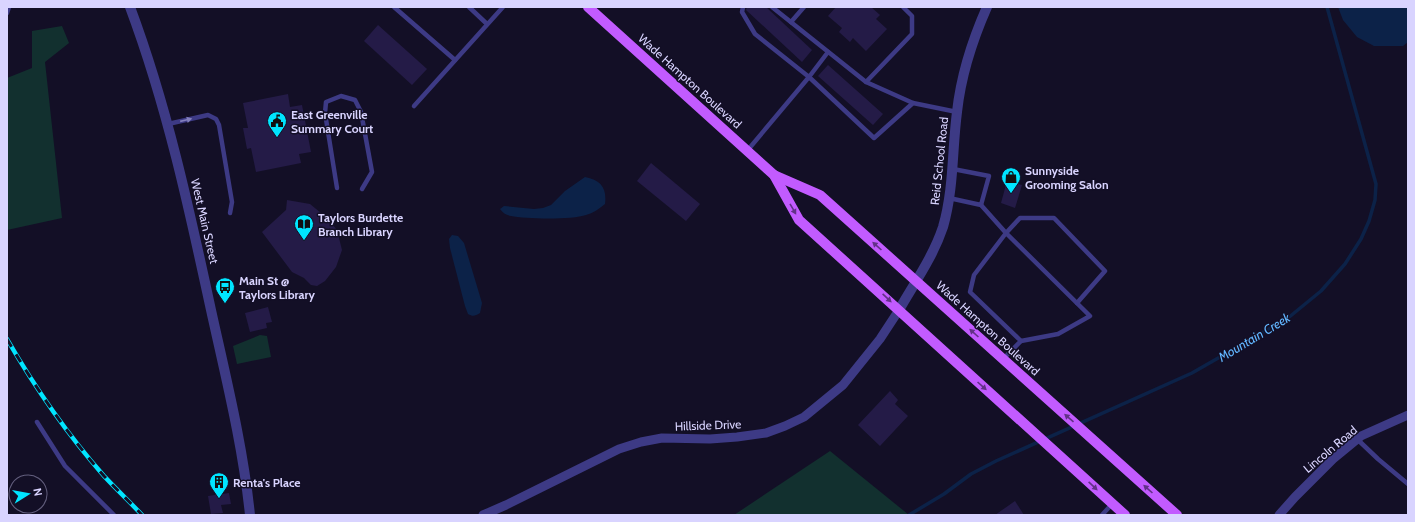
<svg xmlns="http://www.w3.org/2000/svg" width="1415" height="522" font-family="Cabin,sans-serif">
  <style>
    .green { fill: #12302f }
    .water { fill: #0c2248 }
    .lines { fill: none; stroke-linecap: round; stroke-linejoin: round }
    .stream { stroke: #0c2248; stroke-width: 3.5 }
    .building { fill: #241b47 }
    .service { stroke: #3d3a85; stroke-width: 4.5 }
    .minor { stroke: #3d3a85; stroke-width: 9 }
    .tertiary { stroke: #3d3a85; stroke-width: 10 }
    .primary { stroke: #c25bff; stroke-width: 10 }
    .rail-casing { stroke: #00e5ff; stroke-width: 4.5 }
    .rail { stroke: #130f26; stroke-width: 3; stroke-dasharray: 9; stroke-linecap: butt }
    .oneway { fill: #837fbc }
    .oneway2 { fill: #623188 }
    .labels { text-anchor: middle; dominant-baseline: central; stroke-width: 3; stroke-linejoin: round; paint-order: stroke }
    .street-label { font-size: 12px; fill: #d9d4ff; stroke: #130f26 }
    .poi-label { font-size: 12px; font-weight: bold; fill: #d9d4ff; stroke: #130f26; text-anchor: start }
    .water-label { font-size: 13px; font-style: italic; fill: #62b6ff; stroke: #130f26 }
  </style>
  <rect width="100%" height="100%" fill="#130f26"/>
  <g class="green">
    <polygon points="62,26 69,43 45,62 62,218 7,230 7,78 32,68 32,31"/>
    <polygon points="260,335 267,336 271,357 237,364 233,346"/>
    <polygon points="830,451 909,515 734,515"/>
  </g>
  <g class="water">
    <polygon points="1338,7 1408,7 1408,42 1403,46 1374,46 1357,37 1343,20"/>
    <path d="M585,177c16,3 22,11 20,27 -6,5 -12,9 -19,11 -14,5 -61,4 -75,1 -5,-1 -8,-3 -11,-7l4,-3 30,3 9,-1 8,-3 14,-14z"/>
    <path d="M452,235l6,1 6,7 18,60 -2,10c-5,3 -7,4 -12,1l-3,-8 -15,-58 -1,-9z"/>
  </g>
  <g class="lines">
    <polyline class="stream" points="909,515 944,494 971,474 996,461 1192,373 1288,318 1321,291 1345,264 1361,239 1369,221 1375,200 1376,184 1327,7"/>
  </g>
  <g class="building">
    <polygon points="747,7 766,7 812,50 802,62 746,10"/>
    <polygon points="836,7 871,7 880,15 876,19 887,29 866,51 853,38 850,42 839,32 842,28 828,16"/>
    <polygon points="378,25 427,69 412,85 364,41"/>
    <polygon points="828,65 883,114 873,125 818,76"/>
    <polygon points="288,94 290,107 302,105 311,152 299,154 301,163 256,172 251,148 247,149 243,128 248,128 243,103"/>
    <polygon points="651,163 700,204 686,221 637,181"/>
    <polygon points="1007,181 1022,185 1015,208 1001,203"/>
    <polygon points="287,200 310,204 327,218 337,230 342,250 336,267 325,281 317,286 311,285 304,278 292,272 262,232 286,210"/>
    <polygon points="268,307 272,322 266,323 267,328 250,332 245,313"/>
    <polygon points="890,391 898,400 895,404 908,416 880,446 858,425"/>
    <polygon points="229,493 231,504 221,505 223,513 211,514 208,496"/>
    <polygon points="1015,501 1024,515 995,515"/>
  </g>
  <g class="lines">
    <g class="service">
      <polyline points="394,7 455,60"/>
      <polyline points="469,7 487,24"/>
      <polyline points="743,7 742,12 755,34 809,77 828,52"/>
      <polyline points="772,7 866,82 913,103"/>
      <polyline points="7,13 9,7"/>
      <polyline points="791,22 804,7"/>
      <polyline points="866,82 912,34 912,16 903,7"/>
      <polyline points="414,106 503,7"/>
      <polyline points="168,124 208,115 216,119 219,125 232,202 230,213"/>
      <polyline points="747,151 809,77 874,138 913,103 957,112"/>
      <polyline points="337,188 325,113 326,102 341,96 355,100 361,112 372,172 362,189"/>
      <polyline points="949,198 981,205 989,176 953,169"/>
      <polyline points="981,205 1006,233 1090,316 1058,334 1021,341 1003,359"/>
      <polyline points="1021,341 970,292 974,275 1006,233 1020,218 1054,218 1105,271 1077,303"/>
      <polyline points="37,422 65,466 114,515"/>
      <polyline points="1357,439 1378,459 1408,484"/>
      <polyline points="1102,515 1112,504"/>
    </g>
    <g class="minor">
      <polyline points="483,515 506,505 619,449 641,442 662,438 710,439 737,437 766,433 785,426 804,417 843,385 880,339 899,310"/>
      <polyline points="1279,515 1295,497 1333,459 1361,436 1408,415"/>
    </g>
    <g class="tertiary">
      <path d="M130,7c37,99 59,201 81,303 15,68 32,136 39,205"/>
      <path d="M899,310c16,-28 34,-53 44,-83 11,-38 9,-77 14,-115 4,-37 15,-71 30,-105"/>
    </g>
    <g class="primary">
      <polyline points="588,7 774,175 799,220 1125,515"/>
      <polyline points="774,175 820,195 1177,515"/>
    </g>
    <defs>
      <path id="rail" d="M7,339c27,47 61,96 97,137 12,13 26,26 38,39"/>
    </defs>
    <use href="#rail" class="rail-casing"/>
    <use href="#rail" class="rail"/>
  </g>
  <defs><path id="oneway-solid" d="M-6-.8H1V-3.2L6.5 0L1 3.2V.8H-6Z"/></defs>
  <use class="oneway" href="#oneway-solid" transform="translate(186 120) rotate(-13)"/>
  <g class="oneway2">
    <use href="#oneway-solid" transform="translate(793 209) rotate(60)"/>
    <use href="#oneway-solid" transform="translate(877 246) rotate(-138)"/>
    <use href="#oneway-solid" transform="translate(887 298) rotate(43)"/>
    <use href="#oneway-solid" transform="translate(974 333) rotate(-138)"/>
    <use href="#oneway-solid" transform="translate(982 386) rotate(42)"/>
    <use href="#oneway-solid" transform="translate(1069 418) rotate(-139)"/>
    <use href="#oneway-solid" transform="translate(1093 486) rotate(43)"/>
    <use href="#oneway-solid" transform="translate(1148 489) rotate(-138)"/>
  </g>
  <defs>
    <symbol id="civic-pin" viewBox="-11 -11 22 30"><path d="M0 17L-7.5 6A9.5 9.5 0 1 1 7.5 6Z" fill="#00e5ff" stroke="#130f26"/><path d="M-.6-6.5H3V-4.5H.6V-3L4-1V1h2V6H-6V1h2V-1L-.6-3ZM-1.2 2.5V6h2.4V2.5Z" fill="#111"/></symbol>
    <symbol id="shop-pin" viewBox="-11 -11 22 30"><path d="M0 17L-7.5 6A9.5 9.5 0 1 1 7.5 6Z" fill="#00e5ff" stroke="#130f26"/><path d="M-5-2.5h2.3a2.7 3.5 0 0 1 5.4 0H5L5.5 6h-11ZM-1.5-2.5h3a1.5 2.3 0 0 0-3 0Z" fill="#111"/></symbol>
    <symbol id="library-pin" viewBox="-11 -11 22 30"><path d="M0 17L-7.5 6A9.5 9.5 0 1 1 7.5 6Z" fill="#00e5ff" stroke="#130f26"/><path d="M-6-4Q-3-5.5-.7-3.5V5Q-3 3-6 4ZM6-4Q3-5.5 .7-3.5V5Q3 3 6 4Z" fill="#111"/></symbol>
    <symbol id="bus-pin" viewBox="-11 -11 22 30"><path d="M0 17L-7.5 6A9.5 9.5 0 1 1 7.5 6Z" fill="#00e5ff" stroke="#130f26"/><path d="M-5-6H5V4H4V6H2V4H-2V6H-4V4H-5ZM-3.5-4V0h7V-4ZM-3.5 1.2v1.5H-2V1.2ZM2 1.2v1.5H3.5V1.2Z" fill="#111"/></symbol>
    <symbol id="building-pin" viewBox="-11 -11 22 30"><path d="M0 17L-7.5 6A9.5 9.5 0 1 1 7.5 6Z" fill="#00e5ff" stroke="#130f26"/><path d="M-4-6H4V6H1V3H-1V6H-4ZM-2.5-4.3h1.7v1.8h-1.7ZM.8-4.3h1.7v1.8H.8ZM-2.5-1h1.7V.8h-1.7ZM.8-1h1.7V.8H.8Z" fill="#111"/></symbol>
  </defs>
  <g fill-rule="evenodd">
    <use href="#civic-pin" x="266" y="110" width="22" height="30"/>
    <use href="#shop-pin" x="1000" y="166" width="22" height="30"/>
    <use href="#library-pin" x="293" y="213" width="22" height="30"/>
    <use href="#bus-pin" x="214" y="276" width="22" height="30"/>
    <use href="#building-pin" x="208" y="471" width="22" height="30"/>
  </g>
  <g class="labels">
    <g class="street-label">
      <text transform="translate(690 81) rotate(42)">Wade Hampton Boulevard</text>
      <text transform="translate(939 161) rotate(-84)">Reid School Road</text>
      <text transform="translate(205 221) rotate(77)">West Main Street</text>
      <text transform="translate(988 328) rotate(42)">Wade Hampton Boulevard</text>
      <text transform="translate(708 425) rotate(-2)">Hillside Drive</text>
      <text transform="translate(1330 449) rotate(-40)">Lincoln Road</text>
    </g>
    <g class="poi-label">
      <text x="291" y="114">East Greenville<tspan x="291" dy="14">Summary Court</tspan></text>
      <text x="1025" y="170">Sunnyside<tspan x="1025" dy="14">Grooming Salon</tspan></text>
      <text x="318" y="217">Taylors Burdette<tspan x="318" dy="14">Branch Library</tspan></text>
      <text x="239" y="280">Main St @<tspan x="239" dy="14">Taylors Library</tspan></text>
      <text x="233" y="482">Renta's Place</text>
    </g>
    <g class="water-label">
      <text transform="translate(1254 337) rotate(-31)">Mountain Creek</text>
    </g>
  </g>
  <rect width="1415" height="522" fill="none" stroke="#d9d4ff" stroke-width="16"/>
  <g transform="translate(28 494) rotate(79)"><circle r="19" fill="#130f26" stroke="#625e7d"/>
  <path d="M0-3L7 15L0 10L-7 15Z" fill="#00e5ff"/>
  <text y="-6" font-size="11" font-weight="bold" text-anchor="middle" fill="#d9d4ff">N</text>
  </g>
</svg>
